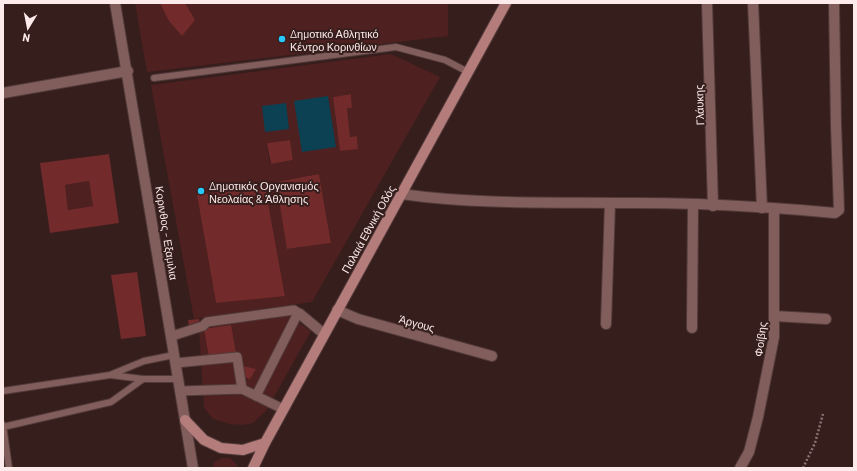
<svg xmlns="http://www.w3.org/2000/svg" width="857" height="471" font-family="Barlow,sans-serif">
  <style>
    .green { fill: #4e2020; fill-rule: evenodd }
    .water { fill: #0c4053 }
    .building { fill: #722a2b; fill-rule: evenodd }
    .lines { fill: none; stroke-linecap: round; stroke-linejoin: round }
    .service-casing { stroke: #523b3a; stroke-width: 8 }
    .pedestrian-casing { stroke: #523b3a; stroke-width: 11 }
    .minor-casing { stroke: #523b3a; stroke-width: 12 }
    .tertiary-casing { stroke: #523b3a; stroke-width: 12 }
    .secondary-casing { stroke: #523b3a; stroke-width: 12 }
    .path { stroke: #897473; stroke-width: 2.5; stroke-dasharray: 2 2; stroke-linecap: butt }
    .service { stroke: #815e5c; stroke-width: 6 }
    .pedestrian { stroke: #815e5c; stroke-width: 9 }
    .minor { stroke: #815e5c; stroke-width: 10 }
    .tertiary { stroke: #815e5c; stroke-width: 10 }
    .secondary { stroke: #b47d7b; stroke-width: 10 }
    .poi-dot { fill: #29c8ff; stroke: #361e1d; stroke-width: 1.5 }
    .labels { text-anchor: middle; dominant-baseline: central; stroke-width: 4; stroke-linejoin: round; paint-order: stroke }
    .poi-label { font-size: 11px; fill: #fcebea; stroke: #361e1d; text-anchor: start }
    .street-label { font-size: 11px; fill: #fcebea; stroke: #361e1d }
  </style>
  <rect width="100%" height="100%" fill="#361e1d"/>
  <g class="green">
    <polygon points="135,3 448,3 448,36 147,72"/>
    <path d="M391,54l49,23 -128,225 -118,17 -43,-234zM351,94l1,13 -5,1 3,29 7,-1 1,12 -18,3 -7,-54zM290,140l3,20 -23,4 -3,-21zM319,174l12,69 -43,6 -12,-67zM265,186l20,109 -69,8 -19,-108z"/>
    <polygon points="89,181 93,206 68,210 65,185"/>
    <polygon points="287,315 311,331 266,411 253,423 243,425 230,424 213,419 204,408 199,328"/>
    <polygon points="222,458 230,458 237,465 237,468 213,468 214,462"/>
  </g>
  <g class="water">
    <polygon points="328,96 336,147 302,152 294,101"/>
    <polygon points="286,103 289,129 265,132 262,106"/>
  </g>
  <g class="building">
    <polygon points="160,3 185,3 195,20 182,36 169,21"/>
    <polygon points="351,94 352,108 347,108 350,137 357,136 358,149 340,151 333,97"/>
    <polygon points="290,140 293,160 271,164 267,143"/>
    <path d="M109,154l10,69 -69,10 -10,-70zM89,181l4,25 -25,4 -3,-25z"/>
    <polygon points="319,174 331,243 287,249 276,182"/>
    <polygon points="265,186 285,296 216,303 197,195"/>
    <polygon points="137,272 146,336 121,339 111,275"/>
    <polygon points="199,319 200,325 189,327 188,320"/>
    <polygon points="231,325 236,353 209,357 204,329"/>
    <polygon points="243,366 256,369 250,379 244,377"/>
  </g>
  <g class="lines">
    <defs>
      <g id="service">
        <polyline points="154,78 396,47 445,60 468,72"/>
        <polyline points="174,355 144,361 110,375 143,379 178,379"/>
        <polyline points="3,391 110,375"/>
        <polyline points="3,425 9,468"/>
        <polyline points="3,427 111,402 143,379"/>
      </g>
      <g id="pedestrian">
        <polyline points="172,336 203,326 207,322 294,310 300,314"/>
        <polyline points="176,363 237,357 242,389"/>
        <polyline points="180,391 242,389 283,409"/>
        <polyline points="256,396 298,313"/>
      </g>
      <g id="minor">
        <polyline points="707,3 713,206"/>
        <polyline points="753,3 762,208"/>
        <polyline points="3,93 128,71"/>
        <path d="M401,194c78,11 157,8 235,9 66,0 133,4 199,10l4,-3 -3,-85 -2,-122"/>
        <polyline points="337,310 358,319 492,356"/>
        <polyline points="300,314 324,334"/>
        <polyline points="774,316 826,319"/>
        <polyline points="606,324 610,203"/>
        <polyline points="692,328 693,205"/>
        <polyline points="740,468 749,452 758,417 774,337 774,209"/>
      </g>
      <polyline id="tertiary" points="115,3 193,468"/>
      <g id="secondary">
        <polyline points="185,420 204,440 221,448 243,450 265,443"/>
        <polyline points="253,468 265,443 506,3"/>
      </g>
    </defs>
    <use href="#service" class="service-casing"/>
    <use href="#pedestrian" class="pedestrian-casing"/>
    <use href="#minor" class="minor-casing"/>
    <use href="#tertiary" class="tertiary-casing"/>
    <use href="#secondary" class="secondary-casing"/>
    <polyline class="path" points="803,468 815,443 823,414"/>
    <use href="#service" class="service"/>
    <use href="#pedestrian" class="pedestrian"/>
    <use href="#minor" class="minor"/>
    <use href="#tertiary" class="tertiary"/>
    <use href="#secondary" class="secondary"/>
  </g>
  <g class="poi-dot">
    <circle cx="282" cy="39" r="4"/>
    <circle cx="201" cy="191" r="4"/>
  </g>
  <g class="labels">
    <g class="poi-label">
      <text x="290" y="33">Δημοτικό Αθλητικό<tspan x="290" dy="13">Κέντρο Κορινθίων</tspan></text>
      <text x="209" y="185">Δημοτικός Οργανισμός<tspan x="209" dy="13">Νεολαίας &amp; Άθλησης</tspan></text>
    </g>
    <g class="street-label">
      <text transform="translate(699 105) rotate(-92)">Γλάυκης</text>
      <text transform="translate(368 229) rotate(-61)">Παλαιά Εθνική Οδός</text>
      <text transform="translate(167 233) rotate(81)">Κορινθος - Εξαμιλια</text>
      <text transform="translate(417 323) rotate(15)">Άργους</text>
      <text transform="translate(760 339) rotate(-83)">Φοίβης</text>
    </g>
  </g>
  <rect width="857" height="471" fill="none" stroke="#fcebea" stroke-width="8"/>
  <g transform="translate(28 28) rotate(190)" stroke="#361e1d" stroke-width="3" paint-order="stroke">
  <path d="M0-3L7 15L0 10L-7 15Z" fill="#fcebea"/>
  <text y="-6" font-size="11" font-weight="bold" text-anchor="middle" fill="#fcebea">N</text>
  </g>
</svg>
